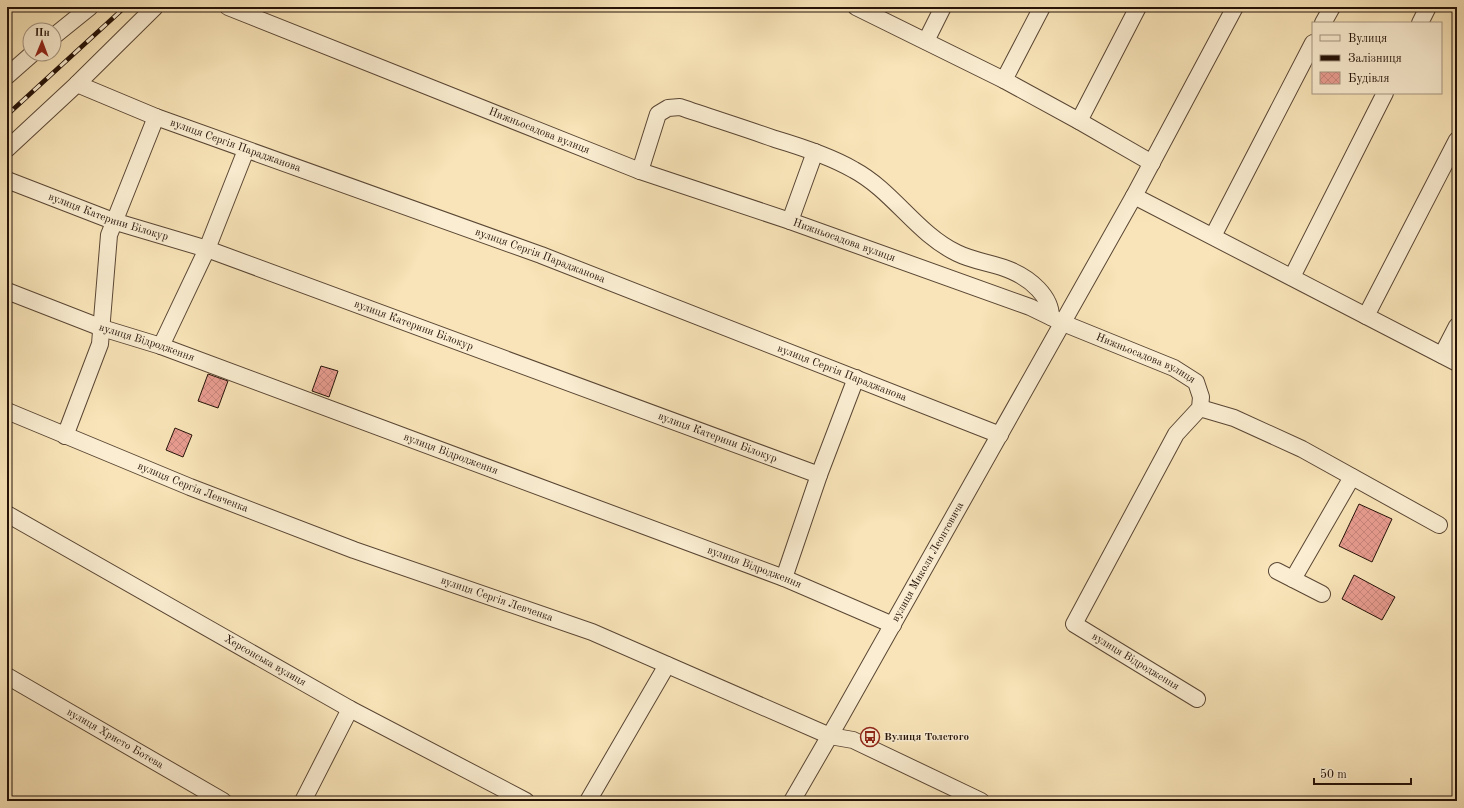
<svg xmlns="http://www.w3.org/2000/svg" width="1464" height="808" font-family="'Old Standard TT',serif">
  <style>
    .building { fill: url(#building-cross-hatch); stroke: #251208 }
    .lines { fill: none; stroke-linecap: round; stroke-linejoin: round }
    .minor-casing { stroke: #5a4634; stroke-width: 18 }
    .minor { stroke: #faedd1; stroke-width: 16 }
    .rail-casing { stroke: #251208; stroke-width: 4.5 }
    .rail { stroke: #faedd1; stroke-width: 3; stroke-dasharray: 9; stroke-linecap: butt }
    .labels { text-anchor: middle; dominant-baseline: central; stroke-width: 3; stroke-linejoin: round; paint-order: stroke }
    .street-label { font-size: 11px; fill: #251208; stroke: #faedd1 }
    .poi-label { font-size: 11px; font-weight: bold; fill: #251208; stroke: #faedd1; text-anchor: start }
  </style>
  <defs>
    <pattern id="building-cross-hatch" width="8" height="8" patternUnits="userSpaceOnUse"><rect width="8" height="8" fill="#e99d91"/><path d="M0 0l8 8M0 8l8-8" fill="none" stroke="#c8867c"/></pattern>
  </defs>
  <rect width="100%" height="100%" fill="#f8e4b8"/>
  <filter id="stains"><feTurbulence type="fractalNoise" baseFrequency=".005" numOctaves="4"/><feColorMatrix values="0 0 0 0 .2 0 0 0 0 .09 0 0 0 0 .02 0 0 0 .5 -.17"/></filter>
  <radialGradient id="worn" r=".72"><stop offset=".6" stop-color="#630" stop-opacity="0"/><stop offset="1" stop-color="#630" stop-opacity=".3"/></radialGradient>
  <g class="building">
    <polygon points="321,366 338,371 329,397 312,391"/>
    <polygon points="208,374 228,381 218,408 198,401"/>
    <polygon points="175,428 192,435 183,457 166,450"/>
    <polygon points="1359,504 1392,519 1372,562 1339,546"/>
    <polygon points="1354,575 1395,597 1382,620 1342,599"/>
  </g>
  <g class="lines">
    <defs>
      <g id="minor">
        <path id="s1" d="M228,7l412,164 150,50 240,86 33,16 111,45 22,14 5,15 -1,11 -24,26 -102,190 123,75"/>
        <polyline points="856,7 1004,80 1079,121 1152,163"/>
        <polyline points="1323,23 1332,7"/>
        <polyline points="1420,23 1428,7"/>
        <polyline points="54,36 90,7"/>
        <polyline points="926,41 943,7"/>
        <polyline points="7,76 32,54"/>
        <polyline points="1004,80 1042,7"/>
        <path id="s2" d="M77,84l79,33 385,138 459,180"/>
        <polyline points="1079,121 1138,7"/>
        <polyline points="7,149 77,84 155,7"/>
        <path d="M640,171l18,-57 10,-6 12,-1c32,11 64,21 95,32 27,8 55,17 79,31 39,21 63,64 103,83 18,9 38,10 55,18 18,8 39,25 39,46"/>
        <path id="s3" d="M7,180l106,41 94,28 612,226"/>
        <polyline points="1134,196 1457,363"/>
        <polyline points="790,221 815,152"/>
        <polyline points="1213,236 1313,43"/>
        <polyline points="1292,277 1385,93"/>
        <path id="s4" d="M7,291l95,37 59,18 623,232 109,47"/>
        <polyline points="1366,316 1457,140"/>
        <polyline points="161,346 207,249 246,150"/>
        <polyline points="1442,355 1457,326"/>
        <polyline points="1200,408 1234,418 1302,449 1439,525"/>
        <path id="s5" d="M7,411l183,76 164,63 238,82 238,104 23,4 128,61"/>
        <polyline points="65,436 100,344 109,235 156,117"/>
        <path id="s6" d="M7,514l343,195 176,92"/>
        <polyline points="1277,571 1322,594"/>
        <polyline points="784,578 819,475 856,378"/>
        <polyline points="1293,579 1352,477"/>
        <path id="s7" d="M7,676l216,125"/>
        <polyline points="303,801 350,709"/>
        <polyline points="588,801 667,665"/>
        <path id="s8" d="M792,801l48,-83 294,-522 101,-189"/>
      </g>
    </defs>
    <use href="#minor" class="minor-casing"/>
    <use href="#minor" class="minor"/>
    <defs>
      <polyline id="rail" points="7,115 125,7"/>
    </defs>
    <use href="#rail" class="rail-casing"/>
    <use href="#rail" class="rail"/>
  </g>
  <defs>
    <symbol id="bus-ring" viewBox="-11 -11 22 22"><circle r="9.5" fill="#faedd1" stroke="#8f2418" stroke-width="1.5"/><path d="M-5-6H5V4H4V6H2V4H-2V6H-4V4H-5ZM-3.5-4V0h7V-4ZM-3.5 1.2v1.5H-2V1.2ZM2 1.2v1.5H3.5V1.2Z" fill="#8f2418"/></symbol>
  </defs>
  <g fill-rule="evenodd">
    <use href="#bus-ring" x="859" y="726" width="22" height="22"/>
  </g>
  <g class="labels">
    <g class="street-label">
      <text stroke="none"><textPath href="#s1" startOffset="335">Нижньосадова вулиця</textPath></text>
      <text stroke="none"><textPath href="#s2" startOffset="170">вулиця Сергія Параджанова</textPath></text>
      <text stroke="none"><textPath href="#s3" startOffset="108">вулиця Катерини Білокур</textPath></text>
      <text stroke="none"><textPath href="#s1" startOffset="659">Нижньосадова вулиця</textPath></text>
      <text stroke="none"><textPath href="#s2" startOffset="494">вулиця Сергія Параджанова</textPath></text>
      <text stroke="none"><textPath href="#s3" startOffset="432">вулиця Катерини Білокур</textPath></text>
      <text stroke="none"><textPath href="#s4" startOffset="149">вулиця Відродження</textPath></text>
      <text stroke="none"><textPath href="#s1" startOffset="983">Нижньосадова вулиця</textPath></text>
      <text stroke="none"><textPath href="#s2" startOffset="818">вулиця Сергія Параджанова</textPath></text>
      <text stroke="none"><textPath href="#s3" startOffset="756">вулиця Катерини Білокур</textPath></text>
      <text stroke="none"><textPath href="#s4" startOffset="473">вулиця Відродження</textPath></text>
      <text stroke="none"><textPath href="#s5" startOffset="201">вулиця Сергія Левченка</textPath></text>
      <text stroke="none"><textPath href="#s8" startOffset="275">вулиця Миколи Леонтовича</textPath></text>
      <text stroke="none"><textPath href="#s4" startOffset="797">вулиця Відродження</textPath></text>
      <text stroke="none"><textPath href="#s5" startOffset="525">вулиця Сергія Левченка</textPath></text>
      <text stroke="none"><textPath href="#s6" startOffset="297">Херсонська вулиця</textPath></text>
      <text stroke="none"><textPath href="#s1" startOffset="1389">вулиця Відродження</textPath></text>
      <text stroke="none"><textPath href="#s7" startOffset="125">вулиця Христо Ботева</textPath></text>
    </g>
    <g class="poi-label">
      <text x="884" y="737">Вулиця Толстого</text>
    </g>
  </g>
  <rect width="1464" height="808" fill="none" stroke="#f8e4b8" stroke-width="24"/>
  <rect x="8" y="8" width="1448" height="792" fill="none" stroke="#251208" stroke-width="2"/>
  <rect x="12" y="12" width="1440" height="784" fill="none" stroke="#251208"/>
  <rect x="1312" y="22" width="130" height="72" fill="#faedd1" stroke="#a59581"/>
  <rect x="1320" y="35" width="20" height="6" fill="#faedd1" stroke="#a59581"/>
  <text x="1348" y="42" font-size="12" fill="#251208">Вулиця</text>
  <rect x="1320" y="55" width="20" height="6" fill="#251208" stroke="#a59581"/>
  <text x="1348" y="62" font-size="12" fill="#251208">Залізниця</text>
  <rect x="1320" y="72" width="20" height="12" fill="url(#building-cross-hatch)" stroke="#a59581"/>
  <text x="1348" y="82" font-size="12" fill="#251208">Будівля</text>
  <g transform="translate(42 42) rotate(1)"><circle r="19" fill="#faedd1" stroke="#a59581"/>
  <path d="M0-3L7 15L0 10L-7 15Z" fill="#8f2418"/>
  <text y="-6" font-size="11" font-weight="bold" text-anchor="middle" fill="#251208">Пн</text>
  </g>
  <path d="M1314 778v6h97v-6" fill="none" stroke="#251208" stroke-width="2"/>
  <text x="1320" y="778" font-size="12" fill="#251208" stroke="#faedd1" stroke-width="3" paint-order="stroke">50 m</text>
  <rect width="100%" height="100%" filter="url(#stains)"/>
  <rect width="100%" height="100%" fill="url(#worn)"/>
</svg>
